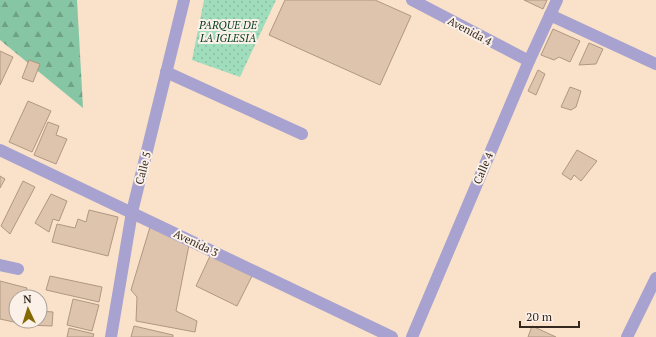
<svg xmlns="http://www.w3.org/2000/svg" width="656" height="337" font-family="'PT Serif',serif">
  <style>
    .forest { fill: url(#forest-firs) }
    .park { fill: url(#park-dots) }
    .building { fill: #dec4ad; stroke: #af9781 }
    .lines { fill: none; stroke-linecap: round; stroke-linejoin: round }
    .minor { stroke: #a7a2cf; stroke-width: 12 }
    .labels { text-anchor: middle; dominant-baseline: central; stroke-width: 4; stroke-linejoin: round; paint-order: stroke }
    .park-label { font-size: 11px; font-style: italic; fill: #043b25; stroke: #fbf1e8 }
    .street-label { font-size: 11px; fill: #332920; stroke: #fbf1e8 }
  </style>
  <defs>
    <pattern id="forest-firs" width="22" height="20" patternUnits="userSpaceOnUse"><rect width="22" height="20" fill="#87c6a5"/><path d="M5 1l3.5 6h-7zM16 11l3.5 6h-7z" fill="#6fa186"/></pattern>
    <pattern id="park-dots" width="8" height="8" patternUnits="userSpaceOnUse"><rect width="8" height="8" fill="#9fddbc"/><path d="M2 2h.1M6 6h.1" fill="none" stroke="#89bea1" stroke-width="1.8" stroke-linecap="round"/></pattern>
  </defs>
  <rect width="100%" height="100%" fill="#fae1c9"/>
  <polygon class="forest" points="0,0 77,0 83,108 0,40"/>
  <polygon class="park" points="204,0 276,0 240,77 192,60"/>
  <g class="building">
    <polygon points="285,0 375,0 411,16 380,85 269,35"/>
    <polygon points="524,0 547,0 543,9"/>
    <polygon points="553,29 580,41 570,62 559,57 554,60 541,55"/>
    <polygon points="589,43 603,49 596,64 579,65"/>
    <polygon points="0,51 13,57 0,85"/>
    <polygon points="29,60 40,64 33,82 22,78"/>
    <polygon points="538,70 545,74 536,95 528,91"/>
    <polygon points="570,87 581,91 576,107 571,110 561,107"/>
    <polygon points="28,101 51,111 32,152 9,142"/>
    <polygon points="48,122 59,126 56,135 67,139 56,164 34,155"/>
    <polygon points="577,150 597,161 581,181 574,175 571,180 562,174"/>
    <polygon points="0,176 5,179 0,188"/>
    <polygon points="23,181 35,187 10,234 1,226"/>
    <polygon points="51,194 67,201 59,221 53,219 49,232 35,223"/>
    <polygon points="89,210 118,217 108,256 52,242 57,224 75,228 78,219 86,222"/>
    <polygon points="150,227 189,245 176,311 197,321 195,332 136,321 137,297 131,290"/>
    <polygon points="210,256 252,276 237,306 196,286"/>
    <polygon points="50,276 102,287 99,302 46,290"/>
    <polygon points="0,281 27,288 26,297 16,297 16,321 23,321 23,324 0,319"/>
    <polygon points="73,299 99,305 92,331 67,325"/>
    <polygon points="40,311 53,312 52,326 27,325 28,321 40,321"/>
    <polygon points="134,326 173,335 173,337 131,337"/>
    <polygon points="532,326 556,337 528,337"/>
    <polygon points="69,328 94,334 93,337 67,337"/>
  </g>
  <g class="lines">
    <g class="minor">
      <polyline points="412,0 529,61"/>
      <polyline points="550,15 656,64"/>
      <polyline points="166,72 302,134"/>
      <polyline points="0,150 392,337"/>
      <polyline points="0,265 18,269"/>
      <polyline points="111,337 132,212 184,0"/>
      <polyline points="412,337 529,61 557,0"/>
      <polyline points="627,337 656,278"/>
    </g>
  </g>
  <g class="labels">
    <g class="park-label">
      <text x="228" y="25">PARQUE DE<tspan x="228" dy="13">LA IGLESIA</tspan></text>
    </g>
    <g class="street-label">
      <text transform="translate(470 31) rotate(28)">Avenida 4</text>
      <text transform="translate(143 168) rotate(-76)">Calle 5</text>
      <text transform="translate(483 168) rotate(-67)">Calle 4</text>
      <text transform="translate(196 243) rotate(26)">Avenida 3</text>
    </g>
  </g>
  <g transform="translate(28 309) rotate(356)"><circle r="19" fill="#fbf1e8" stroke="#aba198"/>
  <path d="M0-3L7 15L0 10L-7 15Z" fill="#856802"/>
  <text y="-6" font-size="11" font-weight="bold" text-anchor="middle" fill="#332920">N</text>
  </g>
  <path d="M520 321v6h59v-6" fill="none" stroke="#332920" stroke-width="2"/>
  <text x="526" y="321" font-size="12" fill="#332920" stroke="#fbf1e8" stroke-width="3" paint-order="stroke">20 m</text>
</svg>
